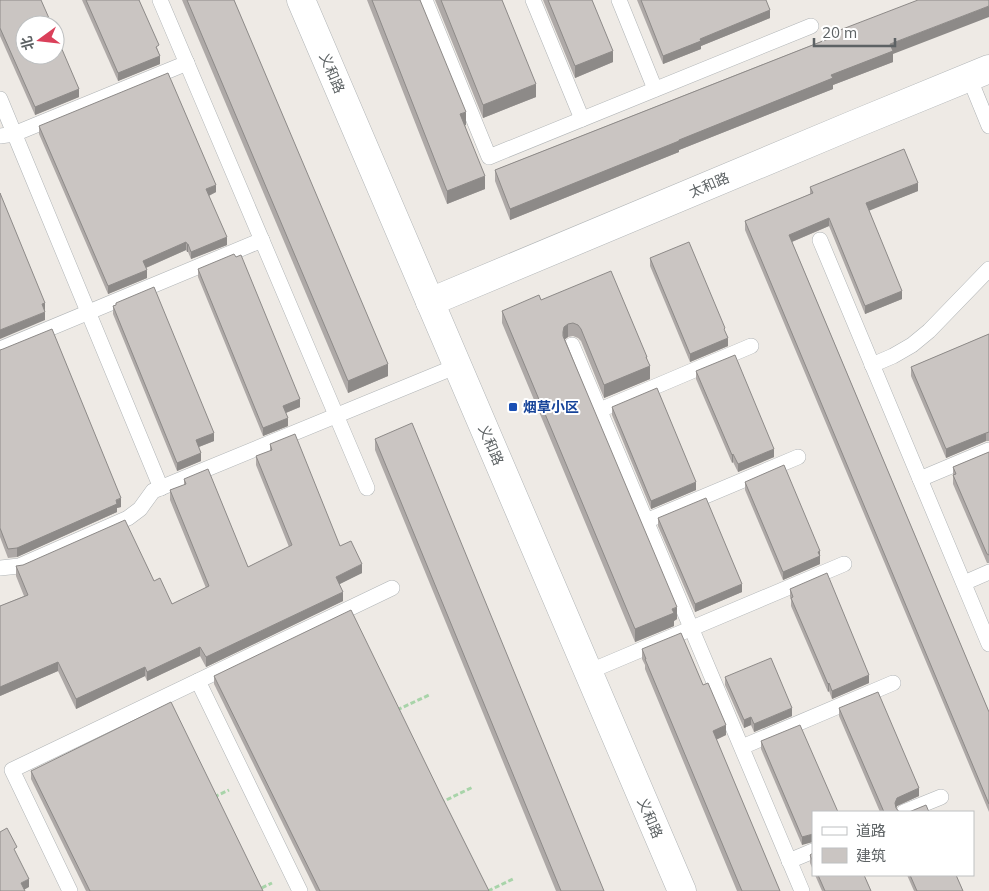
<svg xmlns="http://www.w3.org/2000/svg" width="989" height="891" font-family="Mulish,'Noto Sans SC',sans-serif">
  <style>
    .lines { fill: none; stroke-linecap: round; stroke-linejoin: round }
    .service-casing { stroke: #b0b4b6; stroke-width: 16 }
    .tertiary-casing { stroke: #b0b4b6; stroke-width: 29 }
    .path { stroke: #a8d4a9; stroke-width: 3; stroke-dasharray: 5 2.5; stroke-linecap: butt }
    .service { stroke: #fff; stroke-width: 15 }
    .tertiary { stroke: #fff; stroke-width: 28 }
    .wall { fill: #aea9a7 }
    .shaded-wall { fill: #8d8a88 }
    .building { fill: #cac5c2; stroke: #8d8a88 }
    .transit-dot { fill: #1a4fb4; stroke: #fff; stroke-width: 2 }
    .labels { text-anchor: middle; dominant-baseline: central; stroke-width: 4; stroke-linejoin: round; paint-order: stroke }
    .street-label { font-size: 14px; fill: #5d6264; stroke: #fff }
    .transit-label { font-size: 14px; font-weight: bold; fill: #164399; stroke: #fff; text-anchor: start }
  </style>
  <rect width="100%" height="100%" fill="#eeeae5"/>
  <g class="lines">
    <defs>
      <g id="service">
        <polyline points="160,0 367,488"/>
        <polyline points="425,0 489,157 811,26"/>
        <polyline points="533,0 582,119"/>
        <polyline points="619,0 655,89"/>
        <polyline points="969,77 989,126"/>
        <polyline points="0,99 161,488"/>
        <polyline points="0,136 14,134 187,63"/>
        <polyline points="820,240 989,644"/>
        <polyline points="572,345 802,891"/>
        <polyline points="0,349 262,240"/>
        <polyline points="872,365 893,356 912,345 929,331 989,269"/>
        <polyline points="600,410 751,346"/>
        <polyline points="920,479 989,450"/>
        <polyline points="646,521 798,457"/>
        <polyline points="0,568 19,566 128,518 140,509 153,491 457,366"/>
        <polyline points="964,583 989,572"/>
        <polyline points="588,672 844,564"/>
        <polyline points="198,681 300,891"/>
        <polyline points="742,747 893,683"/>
        <polyline points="904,812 941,797"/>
        <polyline points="789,861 813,851"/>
        <polyline points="70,891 12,770 392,588"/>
      </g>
      <g id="tertiary">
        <polyline points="301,0 682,891"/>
        <polyline points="430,302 855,124 989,69"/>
      </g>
    </defs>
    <use href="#service" class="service-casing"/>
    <use href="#tertiary" class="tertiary-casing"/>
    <g class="path">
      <polyline points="397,710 429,695"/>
      <polyline points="214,797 229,790"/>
      <polyline points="440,803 473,787"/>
      <polyline points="255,891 272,883"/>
      <polyline points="488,891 515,878"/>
    </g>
    <use href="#service" class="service"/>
    <use href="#tertiary" class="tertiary"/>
  </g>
  <g class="wall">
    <polygon points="0,0 79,97 35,115 0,36"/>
    <polygon points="82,0 139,0 159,53 160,64 118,81"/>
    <polygon points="182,0 234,0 388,376 348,393"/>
    <polygon points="367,0 420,0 466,125 465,125 485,189 447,204"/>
    <polygon points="435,0 502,0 536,97 483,118"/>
    <polygon points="543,0 592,0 613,62 575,78"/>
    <polygon points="637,0 766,0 770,18 701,46 701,49 663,64"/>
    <polygon points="827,35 893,54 893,62 833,85 833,89 679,150 679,152 510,220 495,181 495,170 827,39"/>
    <polygon points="39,126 216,192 209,196 227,245 191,259 188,252 187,252 186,250 146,268 147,278 108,294 39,134"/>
    <polygon points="810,187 918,191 869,210 902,299 865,314 829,226 792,242 989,712 989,812 745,230 745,221 810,194"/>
    <polygon points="650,258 728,346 690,362 650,266"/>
    <polygon points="198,269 300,407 286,413 288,426 263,436 198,277"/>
    <polygon points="541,300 647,360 650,379 604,398 581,341 578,338 573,336 568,337 565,339 677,619 674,621 674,626 635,642 502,323 502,311"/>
    <polygon points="116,303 214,441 199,447 201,461 177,471 113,314 113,306 116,305"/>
    <polygon points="989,334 989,441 986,441 946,458 911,376 911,367"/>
    <polygon points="0,350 121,507 117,508 117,512 17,557 8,558 0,537"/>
    <polygon points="696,371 774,457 738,472 733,462 732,463 696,379"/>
    <polygon points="612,407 696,490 651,509 612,415"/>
    <polygon points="375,439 604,891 556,891 375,450"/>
    <polygon points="270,444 340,546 362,573 339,584 343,601 206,667 200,656 147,681 145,676 76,709 58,671 0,696 0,606 24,596 16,576 16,566 154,581 172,604 206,588 170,500 170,490 184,485 184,479 248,567 289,547 256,465 256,456 270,451"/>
    <polygon points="989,452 989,563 987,563 953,484 953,467"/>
    <polygon points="745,482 820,551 820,564 783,580 745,490"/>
    <polygon points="658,518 742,592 695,612 658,526"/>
    <polygon points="790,589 869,683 832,699 829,691 828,692 791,606 791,600 790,597"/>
    <polygon points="642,649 703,685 726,735 716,740 780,891 737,891 645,669 645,665 642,659"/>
    <polygon points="214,676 441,795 489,891 316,891 214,684"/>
    <polygon points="725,677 792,716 754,732 751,725 744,728 725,685"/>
    <polygon points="839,708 919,796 897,806 896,808 900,812 880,812 839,716"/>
    <polygon points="761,741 813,812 802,845 761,749"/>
    <polygon points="31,771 263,891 86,891 31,779"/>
    <polygon points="813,853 813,870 810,863 810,855"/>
    <polygon points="815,875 864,875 871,891 822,891"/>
    <polygon points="907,875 956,875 963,891 914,891"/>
  </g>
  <g class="shaded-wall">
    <polygon points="989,6 989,17 893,54 893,62 833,85 833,89 679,150 679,152 510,220 510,209 679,140 831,75 890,44"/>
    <polygon points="770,10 770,18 701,46 701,49 663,64 663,56 700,39"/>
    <polygon points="613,51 613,62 575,78 575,66"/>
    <polygon points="160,56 160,64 118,81 118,73"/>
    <polygon points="536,84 536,97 483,118 483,105"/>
    <polygon points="79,89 79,97 35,115 35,107"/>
    <polygon points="466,112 466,125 460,127 460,114"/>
    <polygon points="485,176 485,189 447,204 447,191"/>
    <polygon points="918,183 918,191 866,212 866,203"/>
    <polygon points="216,185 216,192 206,197 206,189"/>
    <polygon points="829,218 829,226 789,243 789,235"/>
    <polygon points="227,237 227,245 191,259 191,252"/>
    <polygon points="186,242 186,250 143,269 143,261"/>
    <rect x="187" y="244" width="1" height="8"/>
    <polygon points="147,270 147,278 108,294 108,286"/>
    <polygon points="902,291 902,299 865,314 865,306"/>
    <polygon points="45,303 45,312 42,304"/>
    <polygon points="45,312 45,320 0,339 0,330"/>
    <polygon points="568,324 568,337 564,340 563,332 564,327"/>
    <polygon points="728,338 728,346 690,362 690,354"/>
    <polygon points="647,357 647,367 650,366 650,379 604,398 604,385"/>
    <polygon points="388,364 388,376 348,393 348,381"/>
    <polygon points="300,399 300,407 283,414 283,406"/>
    <polygon points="288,418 288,426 263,436 263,428"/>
    <polygon points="214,433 214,441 196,448 196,440"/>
    <polygon points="986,433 986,441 946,458 946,449"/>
    <polygon points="774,449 774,457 738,472 738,464"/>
    <polygon points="201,453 201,461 177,471 177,463"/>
    <polygon points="733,454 733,462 732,463 732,455"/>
    <polygon points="696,482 696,490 651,509 651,501"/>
    <polygon points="121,498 121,507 117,508 117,512 17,557 17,548"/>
    <polygon points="820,551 820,564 783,580 783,572"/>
    <polygon points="362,564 362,573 336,586 336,577"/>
    <polygon points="742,584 742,592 695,612 695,604"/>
    <polygon points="343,592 343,601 206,667 206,657"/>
    <polygon points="677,607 677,619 674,621 674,626 635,642 635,629"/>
    <polygon points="200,647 200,656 147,681 147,672"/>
    <polygon points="58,662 58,671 0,696 0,687"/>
    <polygon points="145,667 145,676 76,709 76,699"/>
    <polygon points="869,675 869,683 832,699 832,691"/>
    <polygon points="829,683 829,691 828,692 828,684"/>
    <polygon points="792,708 792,716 754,732 754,724"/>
    <polygon points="751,717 751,725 744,728 744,720"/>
    <polygon points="726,725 726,735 713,741 713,731"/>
    <polygon points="919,788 919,796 897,806 895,811 895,803 897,798"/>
    <polygon points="813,834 813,842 802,845 802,837"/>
    <polygon points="29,879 29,887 22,891 21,883"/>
  </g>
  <g class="building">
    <polygon points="0,0 41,0 52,25 25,25 25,55 55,55 55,33 79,89 35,107 0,28"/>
    <polygon points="86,0 139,0 159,45 156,47 160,56 118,73"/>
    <polygon points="187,0 234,0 388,364 348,381"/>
    <polygon points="372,0 420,0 466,112 460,114 485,176 447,191"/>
    <polygon points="441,0 502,0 536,84 483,105"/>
    <polygon points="548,0 592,0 613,51 575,66"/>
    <polygon points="641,0 766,0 770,10 700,39 701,41 663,56"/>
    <polygon points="918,0 989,0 989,6 890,44 893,51 831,75 833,78 679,140 679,141 510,209 495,170 828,39 827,35"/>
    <polygon points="168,73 216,185 206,189 227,237 191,252 188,244 187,244 186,242 143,261 147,270 108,286 39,126"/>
    <polygon points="904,149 918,183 866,203 902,291 865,306 829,218 789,235 989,712 989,804 745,221 813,193 810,187"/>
    <polygon points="0,193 45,303 42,304 45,312 0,330"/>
    <polygon points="689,242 725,328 724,329 728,338 690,354 650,258"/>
    <polygon points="234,254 236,257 241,255 300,399 283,406 288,418 263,428 198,269"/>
    <polygon points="611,271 647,357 646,357 650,366 604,385 581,329 578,325 573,323 568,324 564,327 563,332 563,336 677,607 672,609 674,613 635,629 502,311 539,295 541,300"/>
    <polygon points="154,287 214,433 196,440 201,453 177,463 113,306 116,305 116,303"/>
    <polygon points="52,329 121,498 116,500 117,504 17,548 8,549 0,528 0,350 3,349"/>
    <polygon points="989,334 989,432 986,433 946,449 911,367"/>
    <polygon points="735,355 774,449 738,464 733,454 732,455 696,371"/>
    <polygon points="657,388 696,482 651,501 612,407"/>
    <polygon points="412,423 604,891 561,891 375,439"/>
    <polygon points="295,434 340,546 351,541 362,564 336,577 343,592 206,657 200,647 147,672 145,667 76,699 58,662 0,687 0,606 28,595 16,566 23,565 125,520 154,581 160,578 172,604 209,586 170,490 186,484 184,479 208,469 248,567 292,545 256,456 272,450 270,444"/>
    <polygon points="989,452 989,555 987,554 953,475 956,474 953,467"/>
    <polygon points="784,465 820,551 818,552 820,556 783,572 745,482"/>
    <polygon points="706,498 742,584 695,604 658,518"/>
    <polygon points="827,573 869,675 832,691 829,683 828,684 791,598 793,597 790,589"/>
    <polygon points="351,610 441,795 489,891 320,891 214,676"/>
    <polygon points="681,633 703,685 708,683 726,725 713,731 780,891 742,891 645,659 646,659 642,649"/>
    <polygon points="771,658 792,708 754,724 751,717 744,720 725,677"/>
    <polygon points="878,692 919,788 897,798 895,803 896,808 899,812 900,812 884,812 839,708"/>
    <polygon points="171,702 263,891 90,891 31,771"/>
    <polygon points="800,725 838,812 813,812 813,834 802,837 761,741"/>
    <polygon points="926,805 929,812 909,812"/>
    <polygon points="7,828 17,847 14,849 29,879 21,883 25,891 0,891 0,832"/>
    <polygon points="813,853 813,862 810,855"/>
    <polygon points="818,875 864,875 871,891 825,891"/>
    <polygon points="910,875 956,875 963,891 917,891"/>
  </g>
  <rect class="transit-dot" x="508" y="402" width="10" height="10" rx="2.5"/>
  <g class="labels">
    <g class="street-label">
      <text transform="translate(332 73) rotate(67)">义和路</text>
      <text transform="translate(709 185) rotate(-23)">太和路</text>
      <text transform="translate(491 445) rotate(67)">义和路</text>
      <text transform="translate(650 818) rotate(67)">义和路</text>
    </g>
    <g class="transit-label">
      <text x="523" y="407">烟草小区</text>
    </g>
  </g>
  <rect x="812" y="811" width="162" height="65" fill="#ffffff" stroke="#bec0c1"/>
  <rect x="822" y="827" width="25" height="8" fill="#ffffff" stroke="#bec0c1"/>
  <text x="856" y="836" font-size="15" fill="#5d6264">道路</text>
  <rect x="822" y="848" width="25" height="15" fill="#cac5c2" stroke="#bec0c1"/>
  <text x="856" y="861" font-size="15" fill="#5d6264">建筑</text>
  <g transform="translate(40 40) rotate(255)"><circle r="24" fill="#ffffff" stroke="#bec0c1"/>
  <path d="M0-4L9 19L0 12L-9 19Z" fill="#da405a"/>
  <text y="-8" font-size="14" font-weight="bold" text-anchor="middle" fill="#5d6264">北</text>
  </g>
  <path d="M814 38v8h81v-8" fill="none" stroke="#5d6264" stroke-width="2.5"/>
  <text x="822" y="38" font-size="15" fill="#5d6264" stroke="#ffffff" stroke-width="4" paint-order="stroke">20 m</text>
</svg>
